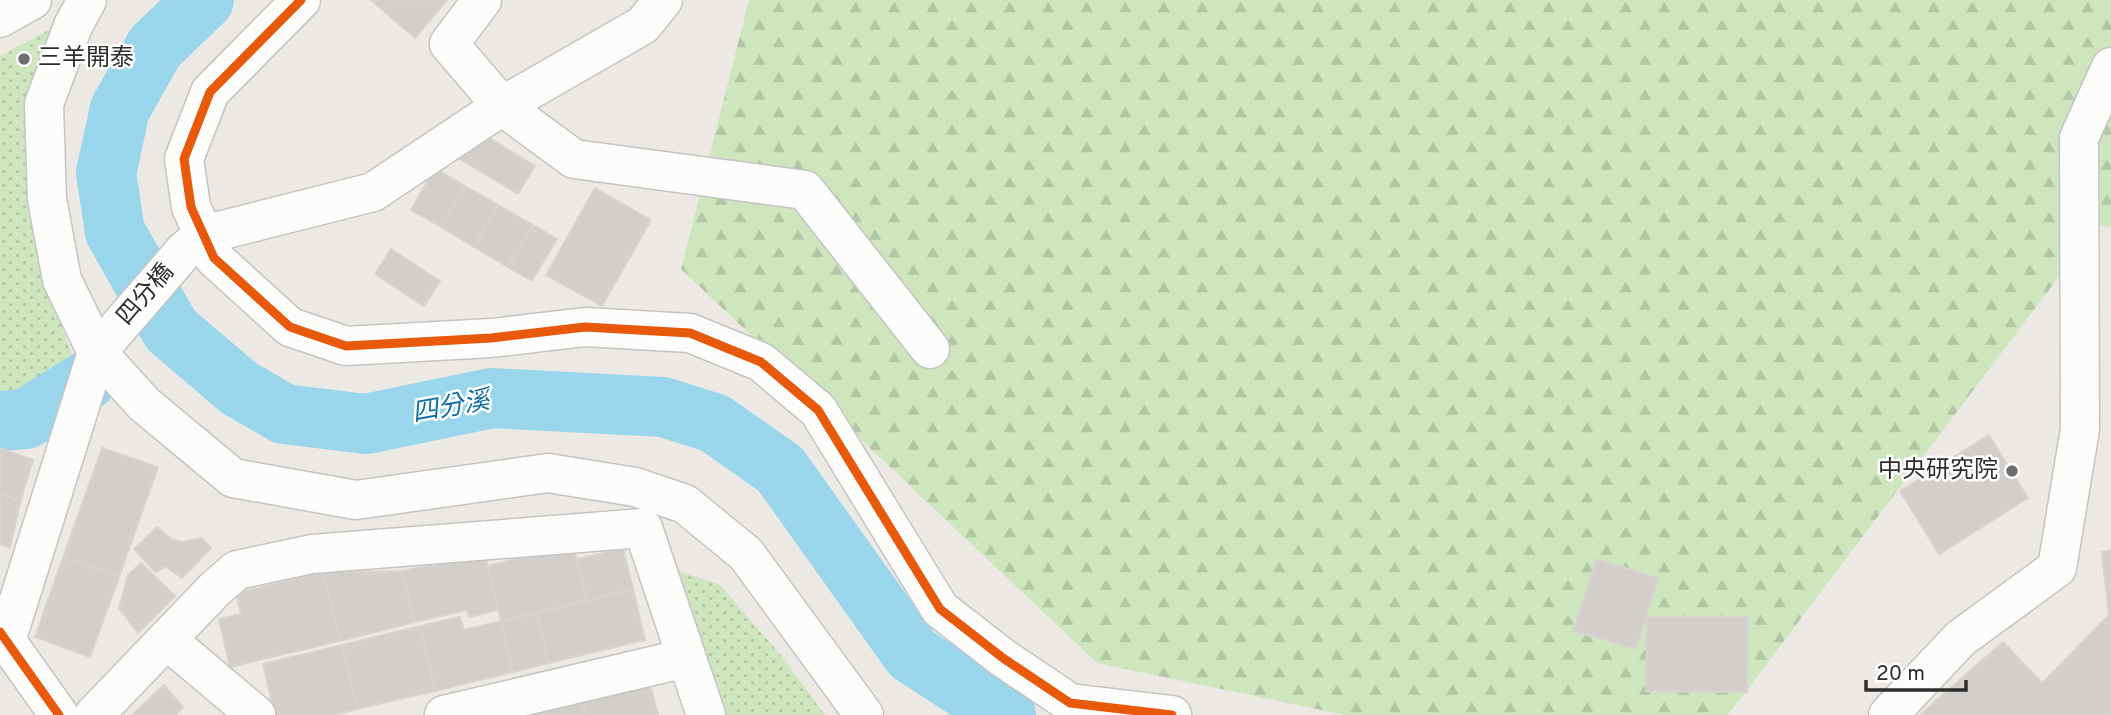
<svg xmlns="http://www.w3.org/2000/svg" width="2111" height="715" font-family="Overpass,'Noto Sans TC',sans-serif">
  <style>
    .green { fill: url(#green-dots) }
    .forest { fill: url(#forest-firs) }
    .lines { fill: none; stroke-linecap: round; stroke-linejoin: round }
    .river { stroke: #99d6ec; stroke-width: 60 }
    .building { fill: #d1cecb; stroke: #d7d4d0; stroke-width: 2 }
    .minor-casing { stroke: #c5c4c5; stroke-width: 41 }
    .minor { stroke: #fcfcfb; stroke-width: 38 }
    .cycleway-casing { stroke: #fff; stroke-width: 13 }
    .cycleway { stroke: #e8590c; stroke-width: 9 }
    .poi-dot { fill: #706f6e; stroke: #fff; stroke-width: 2.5 }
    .labels { text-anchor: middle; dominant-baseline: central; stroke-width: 5; stroke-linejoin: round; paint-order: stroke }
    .poi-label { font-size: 24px; fill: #2e2e2e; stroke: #fff; text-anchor: start }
    .street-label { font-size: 24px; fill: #2e2e2e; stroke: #fff }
    .water-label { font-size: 26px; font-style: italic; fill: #0d6fa3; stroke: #fff }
  </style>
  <defs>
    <pattern id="green-dots" width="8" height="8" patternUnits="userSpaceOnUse" patternTransform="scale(1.75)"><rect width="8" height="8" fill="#cee6be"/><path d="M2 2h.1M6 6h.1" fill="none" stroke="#b1c6a4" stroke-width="1.8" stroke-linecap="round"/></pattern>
    <pattern id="forest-firs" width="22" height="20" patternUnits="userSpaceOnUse" patternTransform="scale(1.75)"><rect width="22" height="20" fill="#cee6be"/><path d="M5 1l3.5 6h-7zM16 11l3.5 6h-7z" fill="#b1c6a4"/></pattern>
  </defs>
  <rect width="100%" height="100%" fill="#ece8e4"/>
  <g class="green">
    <polygon points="54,27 38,79 25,164 39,269 73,356 0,412 0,56"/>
    <polygon points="674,570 719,584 784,659 825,715 724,715"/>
  </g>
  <polygon class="forest" points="749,0 2111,0 2111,227 2098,225 1728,715 1345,715 1097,663 681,269"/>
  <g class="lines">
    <g class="river">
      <polyline points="204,0 155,47 120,109 106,173 115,232 171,330 239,388 284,414 366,424 492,398 663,407 714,423 780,469 912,654 1006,715"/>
      <polyline points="0,421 26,419 86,381"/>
    </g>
  </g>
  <g class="building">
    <polygon points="371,0 447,0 415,38"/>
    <polygon points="473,128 535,166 518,194 455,156"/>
    <polygon points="435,168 465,186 441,227 411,210"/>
    <polygon points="465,186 498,205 474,247 441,227"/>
    <polygon points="595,188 651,220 602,306 546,275"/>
    <polygon points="498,205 533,225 508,267 474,247"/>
    <polygon points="533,225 557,239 532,281 508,267"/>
    <polygon points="391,249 440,281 424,306 375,274"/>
    <polygon points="1989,435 2028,498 1939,554 1900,491"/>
    <polygon points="0,448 33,460 20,502 0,492"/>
    <polygon points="102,448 158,467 119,577 63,558"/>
    <polygon points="0,492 20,502 10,548 0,544"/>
    <polygon points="157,527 171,539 183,542 202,538 211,548 182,578 165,566 156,573 134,549"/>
    <polygon points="573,545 587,601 501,621 488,566"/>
    <polygon points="623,549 633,589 587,601 577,559"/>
    <polygon points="2111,550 2111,715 1920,715 2003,642 2042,683 2109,615 2102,552"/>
    <polygon points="485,555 498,610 469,617 467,610 415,622 402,571"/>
    <polygon points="63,558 119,577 90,657 35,637"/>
    <polygon points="1596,559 1658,578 1636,649 1574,631"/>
    <polygon points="141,563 175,596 138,633 119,608 128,575"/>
    <polygon points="402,571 415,622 340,641 323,572"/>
    <polygon points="323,572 340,641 230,667 219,619 241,614 236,593"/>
    <polygon points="633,589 645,640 549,663 537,613"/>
    <polygon points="537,613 549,663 513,672 501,621"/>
    <polygon points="460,617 464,630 501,621 513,672 435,691 420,626"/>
    <polygon points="1647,617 1748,617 1747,692 1646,691"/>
    <polygon points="420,626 435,691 357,709 342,645"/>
    <polygon points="342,645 357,709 334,715 275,715 263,664"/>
    <polygon points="650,684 658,715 586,715 583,701"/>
    <polygon points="164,685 183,707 175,715 132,715"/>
    <polygon points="583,701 586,715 525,715"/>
  </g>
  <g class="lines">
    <defs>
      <g id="minor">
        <polyline points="87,0 73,26 44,104 47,199 62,280 97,352 144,404 233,478 356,500 548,473 635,487 685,504 746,554 864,715"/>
        <polyline points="301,0 210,92 184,159 191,207 214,258 290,327 346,346 491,338 585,327 690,333 761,362 818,410 940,609 1003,658 1070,703 1172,715"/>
        <polyline points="482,0 449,44 502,106 574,159 805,190 930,349"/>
        <polyline points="0,18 32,0"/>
        <polyline points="0,632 59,715"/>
        <polyline points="167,640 256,715"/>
        <polyline points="6,641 97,352 184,251 203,235 373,192 502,106 643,25 663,0"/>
        <polyline points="94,715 215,589 237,570 312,554 643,528 706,715"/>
        <polyline points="444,715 686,658"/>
        <polyline points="1888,715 1961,638 2057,568 2080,429 2079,138 2111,67"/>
      </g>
    </defs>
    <use href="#minor" class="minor-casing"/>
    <use href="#minor" class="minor"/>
    <defs>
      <g id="cycleway">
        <polyline points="301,0 210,92 184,159 191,207 214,258 290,327 346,346 491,338 585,327 690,333 761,362 818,410 940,609 1003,658 1070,703 1172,715"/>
        <polyline points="0,632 59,715"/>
      </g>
    </defs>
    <use href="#cycleway" class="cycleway-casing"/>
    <use href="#cycleway" class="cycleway"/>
  </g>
  <g class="poi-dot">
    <circle cx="24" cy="59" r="7"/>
    <circle cx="2012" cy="471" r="7"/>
  </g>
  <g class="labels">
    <g class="poi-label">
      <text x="38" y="59">三羊開泰</text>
      <text x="1998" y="471" text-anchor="end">中央研究院</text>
    </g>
    <g class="street-label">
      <text transform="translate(146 295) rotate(-49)">四分橋</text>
    </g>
    <g class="water-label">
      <text transform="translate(451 408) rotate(-10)">四分溪</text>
    </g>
  </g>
  <path d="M1866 680v10h100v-10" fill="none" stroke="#2e2e2e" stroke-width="3.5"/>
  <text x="1876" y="680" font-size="21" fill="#2e2e2e" stroke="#ffffff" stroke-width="5" paint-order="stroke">20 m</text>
</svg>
